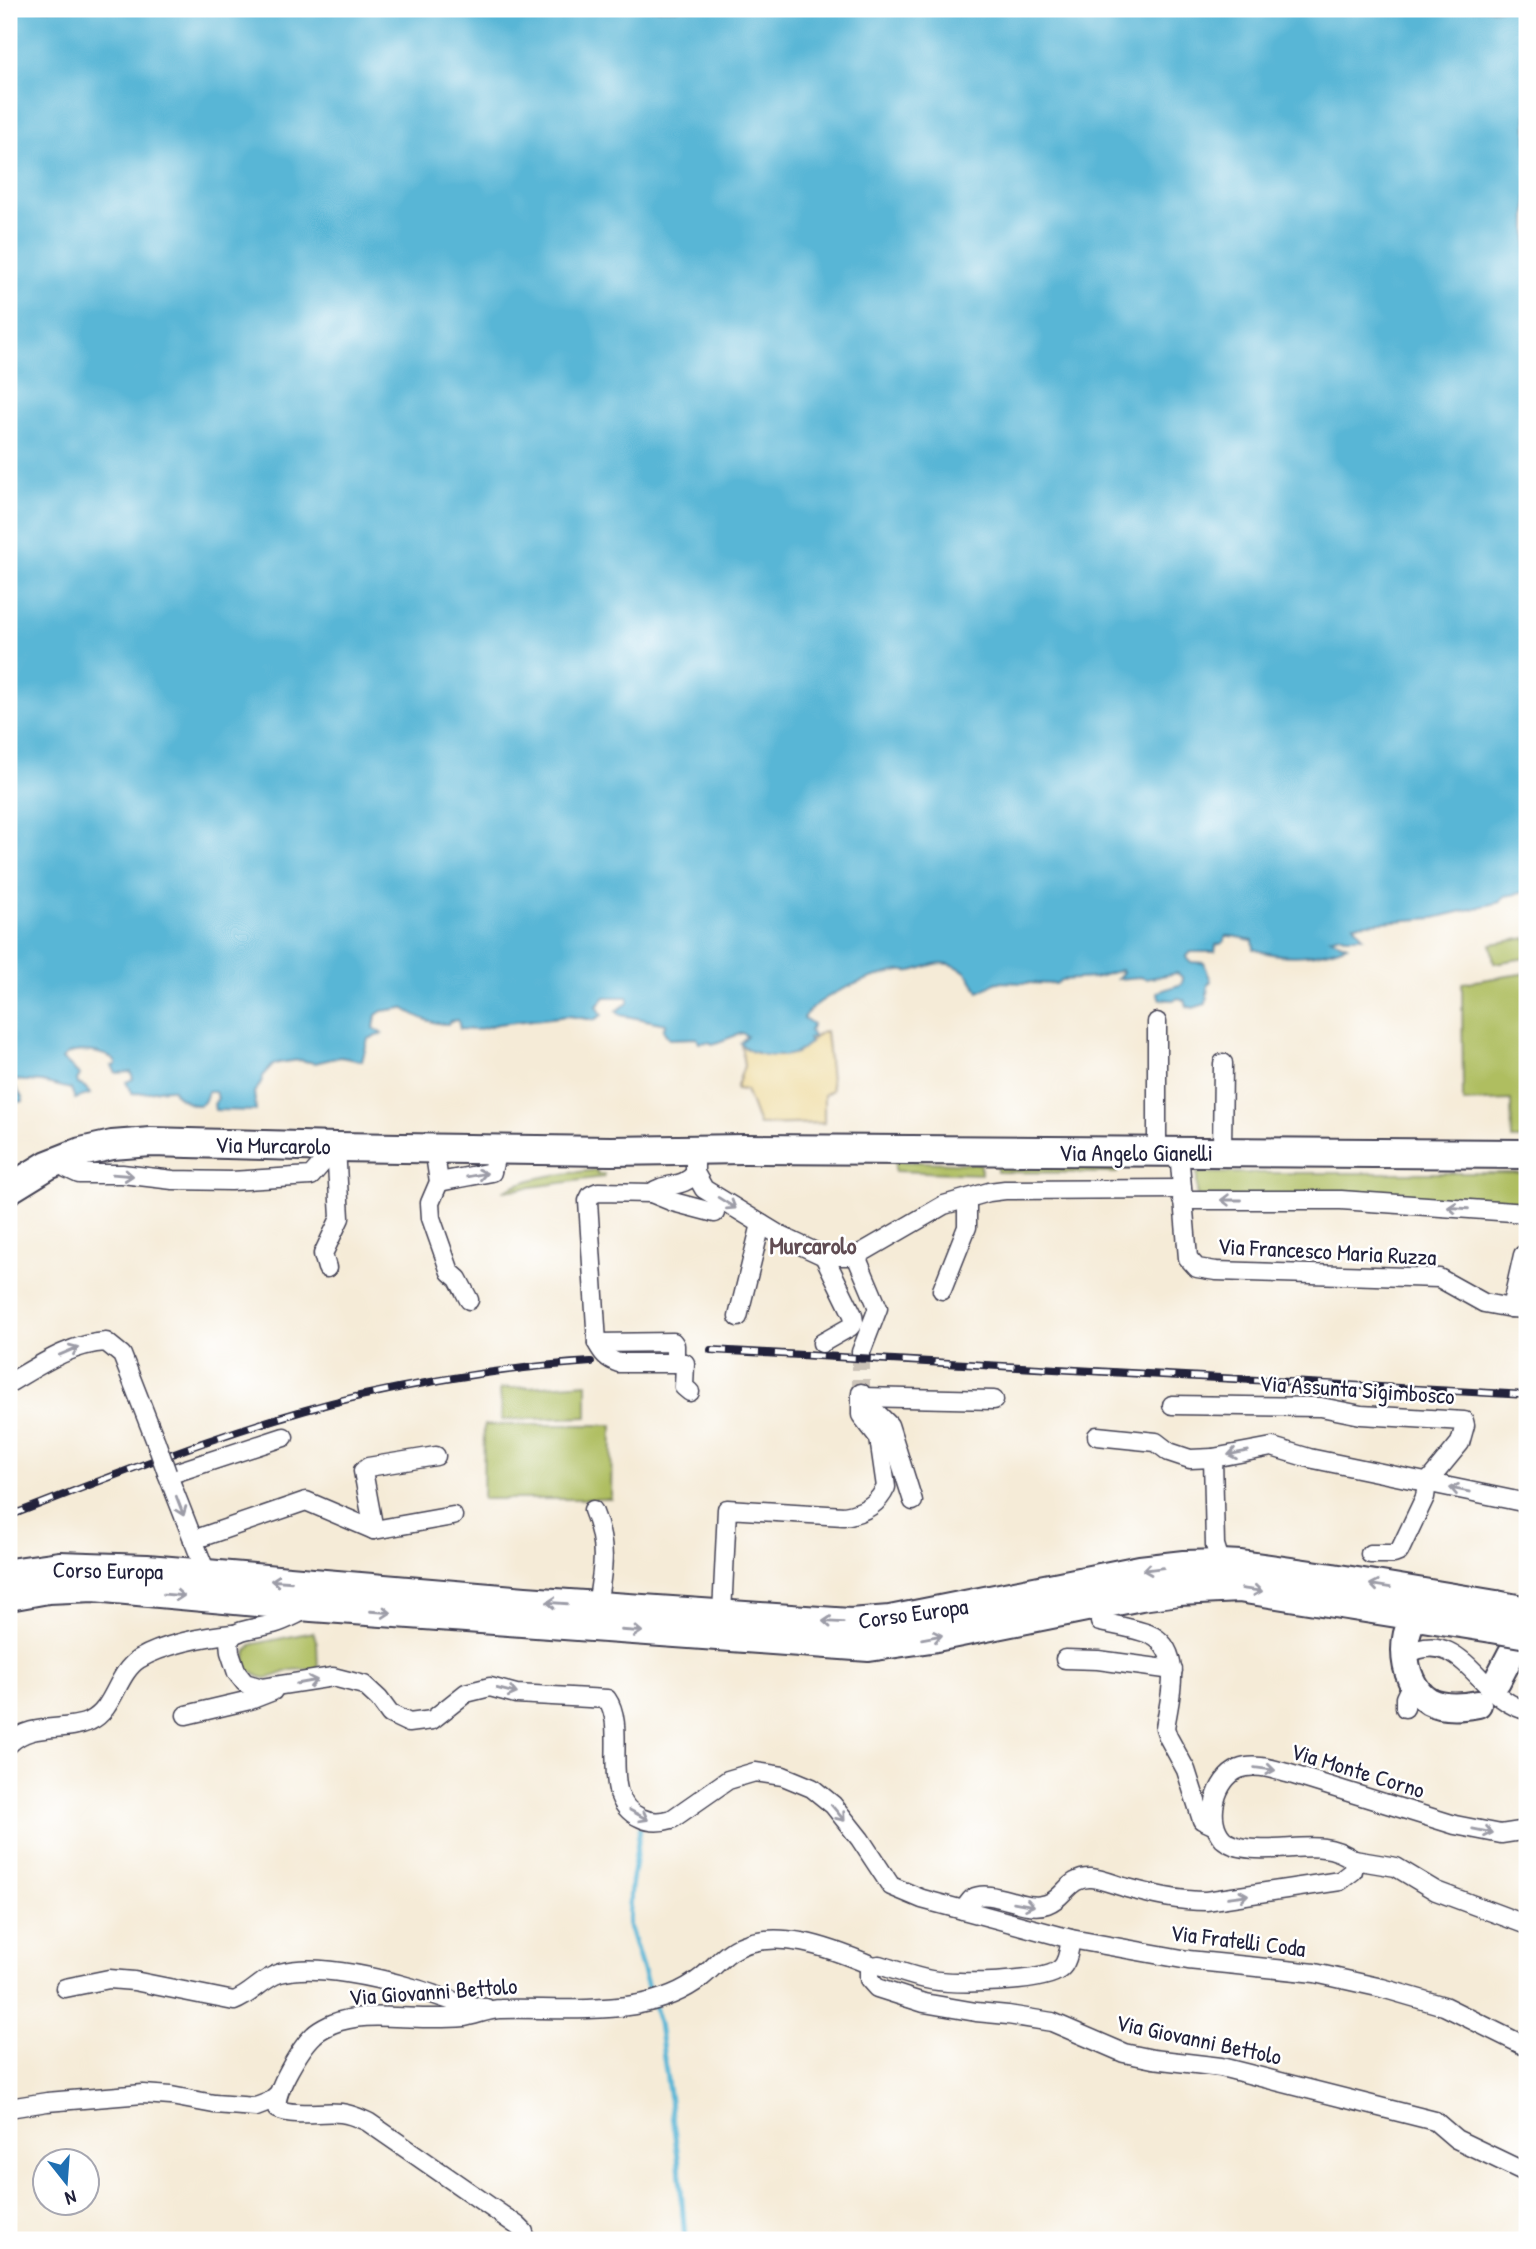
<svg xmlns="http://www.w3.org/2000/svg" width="1536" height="2249" font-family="'Patrick Hand',sans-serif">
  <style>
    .green { fill: #afbe60; stroke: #68704e; stroke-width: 2 }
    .sand { fill: #eeda9e; stroke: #887e6c; stroke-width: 2 }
    .water { fill: #58b6d6; stroke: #3d6c88; stroke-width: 2 }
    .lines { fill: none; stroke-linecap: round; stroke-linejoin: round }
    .stream { stroke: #58b6d6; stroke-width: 5 }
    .street-tunnel { stroke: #cbc3b8; stroke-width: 18; stroke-dasharray: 18 9; stroke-linecap: butt }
    .street-casing { stroke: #424052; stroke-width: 21 }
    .secondary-casing { stroke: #424052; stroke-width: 30 }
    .primary-casing { stroke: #424052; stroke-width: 32 }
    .street { stroke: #fff; stroke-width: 18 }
    .secondary { stroke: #fff; stroke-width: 26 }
    .primary { stroke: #fff; stroke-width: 28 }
    .rail-casing { stroke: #22223b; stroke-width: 8 }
    .rail { stroke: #fff; stroke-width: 5; stroke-dasharray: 16; stroke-linecap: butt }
    .street-bridge-casing { stroke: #424052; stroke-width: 21; stroke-linecap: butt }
    .primary-bridge-casing { stroke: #424052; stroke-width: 32; stroke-linecap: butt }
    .street-bridge { stroke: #fff; stroke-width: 18 }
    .primary-bridge { stroke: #fff; stroke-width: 28 }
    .oneway { stroke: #9c9ca7 }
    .labels { text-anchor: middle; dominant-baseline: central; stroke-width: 5; stroke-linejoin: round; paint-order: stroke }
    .street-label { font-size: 23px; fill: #22223b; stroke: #fff }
    .neighbourhood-label { font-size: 24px; font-weight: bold; fill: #614d54; stroke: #fff }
  </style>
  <rect width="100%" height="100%" fill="#fff"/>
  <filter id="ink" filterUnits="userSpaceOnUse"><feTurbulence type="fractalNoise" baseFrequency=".0143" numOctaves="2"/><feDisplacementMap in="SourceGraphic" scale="14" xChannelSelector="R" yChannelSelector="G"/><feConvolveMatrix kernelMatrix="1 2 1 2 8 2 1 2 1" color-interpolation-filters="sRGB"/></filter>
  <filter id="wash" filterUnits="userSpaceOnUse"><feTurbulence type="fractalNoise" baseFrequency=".00686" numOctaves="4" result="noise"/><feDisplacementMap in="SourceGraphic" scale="28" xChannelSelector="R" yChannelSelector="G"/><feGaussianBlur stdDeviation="1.57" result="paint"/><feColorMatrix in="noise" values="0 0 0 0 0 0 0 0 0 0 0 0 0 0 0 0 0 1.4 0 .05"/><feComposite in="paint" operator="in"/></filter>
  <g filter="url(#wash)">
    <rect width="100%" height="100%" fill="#f5ebd7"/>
    <g class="green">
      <polygon points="1527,938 1527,958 1494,963 1491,944"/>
      <polygon points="1527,973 1527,1139 1512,1139 1511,1100 1463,1102 1462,983"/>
      <polygon points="895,1161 981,1164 981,1174 895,1171"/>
      <polygon points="997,1161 1117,1163 1117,1173 997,1172"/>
      <path d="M597,1170v4h7v3l-101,14c29,-16 62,-17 94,-21z"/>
      <polygon points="1197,1173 1527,1173 1527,1204 1197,1197"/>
      <polygon points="587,1383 587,1417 502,1420 500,1389"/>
      <polygon points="484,1425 612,1425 611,1499 483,1499"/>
      <path d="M313,1632l4,11 1,28c-10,-1 -20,-3 -30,0 -18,7 -25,13 -42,-4 -2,-9 -1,-18 8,-23z"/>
    </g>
    <path class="sand" d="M826,1031l6,59 -8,5v28l-65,2 -13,-35 -10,-1 8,-23 -3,-22c18,11 49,13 66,0 6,-5 10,-11 19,-13z"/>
    <path class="water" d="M9,9h1518v883l-22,4 -5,6 -16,4 -50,12 -80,6 9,13h-18l-5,-2 -10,3 17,7c-29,12 -65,15 -93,4l-1,-9c-10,-1 -17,-5 -27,-4l-3,7 -7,2 -1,7h-24l-5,5 5,5 13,1 7,18 -3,4 -2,19 -13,4 -6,-2 -3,-6 -5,-2 -6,2 -13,-1 -3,-7 25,-8 1,-6 -6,-5 -31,6 -6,-2 -23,2 6,-7 -2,-2 -27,8 -33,2 -5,4 -59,-2 -18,10c-10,-15 -11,-23 -31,-28 -14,-3 -24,5 -37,7 -4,1 -7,-1 -11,0 -26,4 -83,24 -96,47l9,6 -3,7 3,6 -5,2 2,4c-5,2 -9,8 -14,10 -16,6 -45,3 -56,-10l7,-7 -5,-3 -29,11 -5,-2 -9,1 -2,-5 -28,1 -6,-9 3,-6 -45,-9 -5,-4 12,-8v-6h-23l-8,9 5,9 -8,5 -26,-4 -70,8 -22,6 -16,-1 -2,-9 -8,1 -2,3c-17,0 -30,-7 -45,-16l-21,3 -6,4 -2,13 8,6 -14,5 -6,22 -22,-4 -25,6 -16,-3 -21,3 -5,2 -10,11 -3,9 -6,7 2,19 -41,-1 -1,-6 4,-6 -3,-6h-7c-2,4 -2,8 -5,11 -8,7 -28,-7 -31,-14 -15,-1 -26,6 -40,4l-6,-11 7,-3 -2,-7 -15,1 -4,-7 4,-1v-3c-11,-11 -44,-16 -54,-3l18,16 -3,5 1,4 7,3 5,7 -15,5 -4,-10 -29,-7 -29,-2c1,9 8,12 10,21l-14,4z"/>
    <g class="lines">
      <polyline class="stream" points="640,1829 631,1886 629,1925 659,2023 679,2164 685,2240"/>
    </g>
  </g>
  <g filter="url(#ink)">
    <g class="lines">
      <polyline class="street-tunnel" points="861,1352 861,1389"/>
      <defs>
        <g id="street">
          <polyline points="1157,1022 1157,1152"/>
          <polyline points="434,1148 439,1182 430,1203 431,1218 450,1272 458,1279 469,1300"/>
          <polyline points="695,1150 695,1173 704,1189 781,1236 824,1256 856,1256 944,1205 989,1192 1005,1190 1181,1189"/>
          <polyline points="1222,1151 1223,1063"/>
          <polyline points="1179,1152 1188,1258 1197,1268 1216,1271 1439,1278 1484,1303 1511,1308 1527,1309"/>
          <polyline points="61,1159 66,1168 79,1174 122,1174 173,1180 231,1181 311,1176 336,1147"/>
          <polyline points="439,1182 492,1172 497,1149"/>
          <polyline points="651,1193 673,1202 715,1213"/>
          <polyline points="1182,1200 1341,1200 1527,1213"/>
          <polyline points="856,1256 878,1308 861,1352"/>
          <polyline points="327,1268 323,1254 340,1218 336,1147"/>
          <polyline points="942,1290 967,1227 967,1199"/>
          <polyline points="1511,1308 1523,1255"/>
          <polyline points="738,1317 761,1224"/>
          <polyline points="597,1343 673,1342 675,1345 675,1363"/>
          <polyline points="822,1343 850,1327 854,1322 853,1315 824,1256"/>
          <path d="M9,1383c31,-18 61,-39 97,-41l16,13 34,87"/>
          <path d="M690,1392l-6,-5 1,-24h-66c-12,-4 -16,-9 -22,-20l-9,-142 3,-6 7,-3 53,1c13,-11 33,-4 44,-20"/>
          <polyline points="861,1393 861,1397 889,1425 913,1501"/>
          <polyline points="1172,1405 1321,1407 1361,1415 1464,1421 1465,1425 1460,1443 1427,1483 1425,1497 1399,1552 1394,1554 1370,1554"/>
          <polyline points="1097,1436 1156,1442 1169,1452 1190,1459 1213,1458"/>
          <polyline points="167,1473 207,1575 207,1580"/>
          <polyline points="168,1475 284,1437"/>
          <path d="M593,1510c15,36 10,59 4,95"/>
          <polyline points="374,1530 363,1471 368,1467 436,1456"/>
          <polyline points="193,1540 306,1501 374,1530 453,1516"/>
          <polyline points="1221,1564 1215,1545 1213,1458 1272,1447 1309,1458 1527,1503"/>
          <path d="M722,1614l5,-105 117,7c19,-3 34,-11 42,-29l-7,-49 -18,-23v-18l133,3"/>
          <path d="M1100,1622c14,3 43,8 53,14 31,18 16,64 12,92l3,9 18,33 16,50 13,6"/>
          <path d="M234,1634l-5,7 1,11 7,21 8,10 17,5 71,-11 31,8 15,14 11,15 19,9 23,-3 34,-27 24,-6 26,7 91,5c22,31 -11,100 34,119 10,5 21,4 31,1l56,-39 27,-8 28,4 29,12 21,17 27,34 31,47 31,13 149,40 117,21 127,13 67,15 62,18 83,41"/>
          <path d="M1406,1655c56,-32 75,48 121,55"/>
          <polyline points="1065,1659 1098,1660 1173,1670"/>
          <polyline points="1405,1708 1405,1698 1412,1683"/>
          <polyline points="186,1715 250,1700 273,1691"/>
          <path d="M9,1744c23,-23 54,-11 81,-23 25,-12 26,-47 49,-62 23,-14 66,-23 93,-25 5,0 5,-1 10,-3 10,-3 21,-4 31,-7 12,-3 23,-10 35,-15"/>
          <polyline points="1354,1860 1396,1867 1436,1891 1527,1925"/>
          <path d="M963,1910c3,-3 7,-10 10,-12 19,-10 51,14 74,6 18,-6 21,-27 44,-26 11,1 25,7 36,10 26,7 51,13 79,13l134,-20 13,-10 1,-11c-9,-6 -19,-11 -30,-12 -27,-4 -80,10 -101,-9 -18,-19 -8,-60 16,-70 15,-6 33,0 48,4l168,52 46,9 26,-4"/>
          <path d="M1071,1939c-2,10 -3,24 -11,30 -17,15 -105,15 -129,11 -18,-3 -35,-10 -52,-15l-6,1 -4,3v10l8,9 47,15 52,9 32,3 44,7 72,31 29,6 68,8 214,54 21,18 71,34"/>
          <path d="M65,1988l44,-9 25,2 100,20c17,-6 29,-23 46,-28 35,-10 98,5 133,15 25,7 48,18 73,20"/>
          <polyline points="9,2108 47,2102 143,2094 171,2096 214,2104 256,2107 269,2102 277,2095"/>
          <path d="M525,2240l-1,-8 -6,-6 -150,-104c-9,-4 -17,-8 -27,-9 -21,-2 -45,4 -64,-4 -4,-17 25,-63 37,-74 5,-5 12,-8 18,-11 31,-13 68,-5 101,-6 10,0 21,0 31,-1 13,-2 24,-8 37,-8 44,-1 88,3 133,-4 24,-4 49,-13 68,-28 10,-8 18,-18 28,-25 41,-28 103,-3 143,14"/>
        </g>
        <g id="secondary">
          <path d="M1432,1604c-37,12 -34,79 -3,97 15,8 34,6 49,3"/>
          <polyline points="1497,1681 1511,1654"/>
        </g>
        <g id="primary">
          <polyline points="9,1189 48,1165 81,1152 112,1145 151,1142 336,1147 611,1151 745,1149 1527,1154"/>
          <polyline points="9,1573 59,1566 147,1569 525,1601 850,1623 890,1620 1140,1570 1184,1565 1221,1564 1241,1565 1333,1578 1496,1605"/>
          <polyline points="9,1596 48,1589 94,1587 312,1607 869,1647 931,1638 1141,1596 1179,1591 1239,1588 1492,1628"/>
        </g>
      </defs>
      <use href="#street" class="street-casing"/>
      <use href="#secondary" class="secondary-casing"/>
      <use href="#primary" class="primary-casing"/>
      <use href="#street" class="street"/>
      <use href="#secondary" class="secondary"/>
      <use href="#primary" class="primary"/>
      <defs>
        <g id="rail">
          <polyline points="711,1350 1527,1395"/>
          <path d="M9,1516c115,-44 231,-92 351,-120 77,-17 153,-29 231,-34"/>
        </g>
      </defs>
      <use href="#rail" class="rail-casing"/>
      <use href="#rail" class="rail"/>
      <defs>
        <polyline id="street-bridge" points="156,1442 167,1473"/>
        <g id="primary-bridge">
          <polyline points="1496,1605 1527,1611"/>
          <polyline points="1492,1628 1527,1634"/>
        </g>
      </defs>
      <use href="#street-bridge" class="street-bridge-casing"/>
      <use href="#primary-bridge" class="primary-bridge-casing"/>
      <use href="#street-bridge" class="street-bridge"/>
      <use href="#primary-bridge" class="primary-bridge"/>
    </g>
    <defs><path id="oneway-shaft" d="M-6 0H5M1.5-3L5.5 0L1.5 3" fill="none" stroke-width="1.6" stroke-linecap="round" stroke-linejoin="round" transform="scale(1.75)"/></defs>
    <g class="oneway">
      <use href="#oneway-shaft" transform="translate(123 1175) rotate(5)"/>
      <use href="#oneway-shaft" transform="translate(477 1175) rotate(-10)"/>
      <use href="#oneway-shaft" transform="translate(1231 1200) rotate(180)"/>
      <use href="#oneway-shaft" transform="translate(727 1203) rotate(32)"/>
      <use href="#oneway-shaft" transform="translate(1458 1208) rotate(-176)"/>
      <use href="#oneway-shaft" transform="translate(69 1351) rotate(-23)"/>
      <use href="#oneway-shaft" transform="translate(1238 1453) rotate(169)"/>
      <use href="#oneway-shaft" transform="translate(1460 1490) rotate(-169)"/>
      <use href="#oneway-shaft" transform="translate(180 1506) rotate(69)"/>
      <use href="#oneway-shaft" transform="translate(1153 1569) rotate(173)"/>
      <use href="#oneway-shaft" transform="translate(281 1581) rotate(-176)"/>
      <use href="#oneway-shaft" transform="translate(1380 1586) rotate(-171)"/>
      <use href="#oneway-shaft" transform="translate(1252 1590) rotate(8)"/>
      <use href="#oneway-shaft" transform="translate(174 1595) rotate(5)"/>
      <use href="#oneway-shaft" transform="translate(557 1603) rotate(-176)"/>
      <use href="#oneway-shaft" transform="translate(381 1612) rotate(4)"/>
      <use href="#oneway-shaft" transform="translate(833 1622) rotate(-177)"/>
      <use href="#oneway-shaft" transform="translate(632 1631) rotate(4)"/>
      <use href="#oneway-shaft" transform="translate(932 1637) rotate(-10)"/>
      <use href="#oneway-shaft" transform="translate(307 1682) rotate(-10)"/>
      <use href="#oneway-shaft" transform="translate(507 1691) rotate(14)"/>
      <use href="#oneway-shaft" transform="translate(1265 1769) rotate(8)"/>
      <use href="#oneway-shaft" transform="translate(838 1813) rotate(50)"/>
      <use href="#oneway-shaft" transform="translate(639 1815) rotate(29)"/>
      <use href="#oneway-shaft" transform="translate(1483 1831) rotate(11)"/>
      <use href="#oneway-shaft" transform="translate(1238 1896) rotate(-8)"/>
      <use href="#oneway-shaft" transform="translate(1024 1904) rotate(10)"/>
    </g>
  </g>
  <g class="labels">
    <g class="street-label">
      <text transform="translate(273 1145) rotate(1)">Via Murcarolo</text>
      <text x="1136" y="1152">Via Angelo Gianelli</text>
      <text transform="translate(1327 1251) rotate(3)">Via Francesco Maria Ruzza</text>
      <text transform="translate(1357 1389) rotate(4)">Via Assunta Sigimbosco</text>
      <text transform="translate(108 1570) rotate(1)">Corso Europa</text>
      <text transform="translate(913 1613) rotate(-8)">Corso Europa</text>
      <text transform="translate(1358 1770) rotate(17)">Via Monte Corno</text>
      <text transform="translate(1238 1940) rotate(7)">Via Fratelli Coda</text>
      <text transform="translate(433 1991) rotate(-4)">Via Giovanni Bettolo</text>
      <text transform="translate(1199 2039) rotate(12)">Via Giovanni Bettolo</text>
    </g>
    <g class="neighbourhood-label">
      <text x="813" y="1245">Murcarolo</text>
    </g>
  </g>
  <rect width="1536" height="2249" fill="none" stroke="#fff" stroke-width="35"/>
  <g transform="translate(66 2182) rotate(163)"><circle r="33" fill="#ffffff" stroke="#a7a7b1" stroke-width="2"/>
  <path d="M0-5L12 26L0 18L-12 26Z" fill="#1f6fb2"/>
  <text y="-10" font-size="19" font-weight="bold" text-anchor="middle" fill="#22223b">N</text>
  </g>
</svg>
